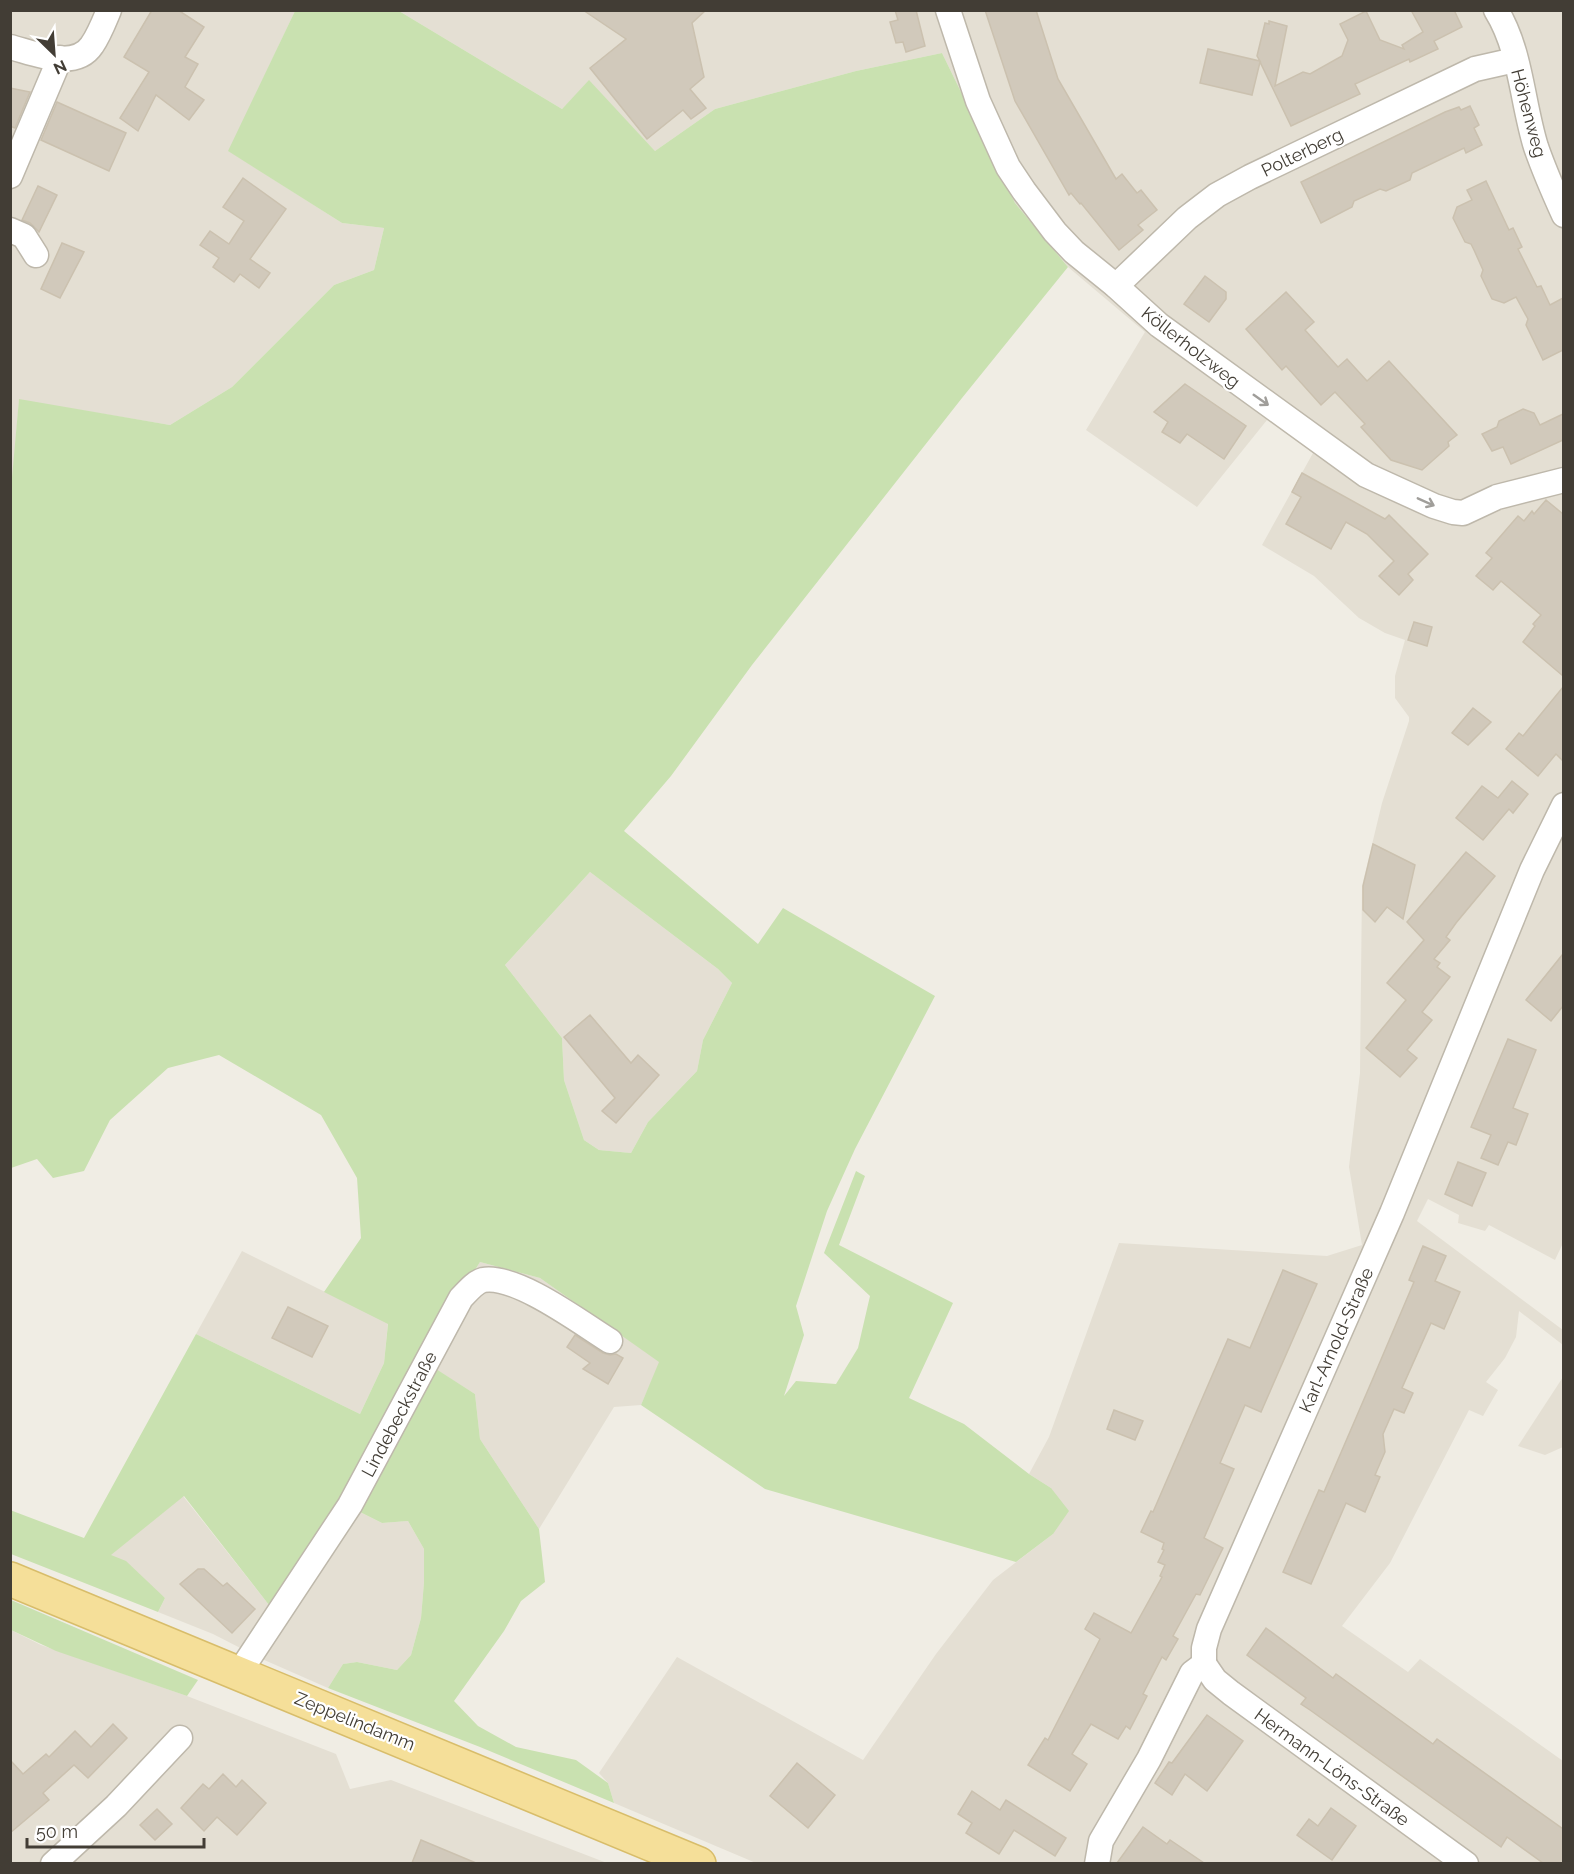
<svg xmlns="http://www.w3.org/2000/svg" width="1574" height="1874" font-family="Raleway,sans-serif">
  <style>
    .residential { fill: #e4dfd3 }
    .green { fill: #c9e1b0; fill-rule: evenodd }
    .building { fill: #d1c9bb; stroke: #cbc1af; stroke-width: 1.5 }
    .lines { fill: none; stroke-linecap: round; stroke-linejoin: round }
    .minor-casing { stroke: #beb8ab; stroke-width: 27 }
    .primary-casing { stroke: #d8bd6a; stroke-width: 36 }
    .minor { stroke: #fff; stroke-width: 24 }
    .primary { stroke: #f5df99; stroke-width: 33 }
    .oneway { stroke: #a09e9a }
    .labels { text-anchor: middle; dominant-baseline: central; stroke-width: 4.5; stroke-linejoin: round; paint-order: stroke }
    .street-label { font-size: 18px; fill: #423d35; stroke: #fff }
  </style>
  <rect width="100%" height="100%" fill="#f0ede4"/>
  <g class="residential">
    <polygon points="11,11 295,11 229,151 342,223 384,228 374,270 334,285 232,387 170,425 19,400 11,500"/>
    <polygon points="399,11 1563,11 1563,1243 1555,1260 1489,1225 1485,1231 1458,1223 1459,1215 1428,1199 1417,1221 1563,1330 1563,1345 1519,1311 1516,1337 1505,1358 1486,1382 1498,1390 1483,1416 1469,1410 1390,1563 1342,1626 1408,1672 1420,1659 1563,1761 1563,1863 756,1863 614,1803 608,1783 599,1773 677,1657 863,1760 936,1654 993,1580 1053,1534 1051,1488 1029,1474 1049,1437 1119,1243 1327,1256 1362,1245 1349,1167 1360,1073 1362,886 1382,803 1409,721 1409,717 1395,698 1395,676 1405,640 1385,633 1359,618 1314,576 1262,545 1313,453 1267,420 1197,507 1086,430 1145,332 1068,267 1015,203 942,53 856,71 715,109 655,151 589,81 562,109"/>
    <polygon points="590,872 718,969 732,983 703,1040 697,1071 648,1122 631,1153 599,1150 584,1140 564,1080 562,1038 505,965"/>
    <polygon points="242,1251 388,1323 384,1363 360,1414 196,1334"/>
    <polygon points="480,1262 540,1278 660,1362 641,1405 614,1407 539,1529 480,1439 475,1394 435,1369 429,1343"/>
    <polygon points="1563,1377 1563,1447 1545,1455 1518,1446"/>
    <polygon points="183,1496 269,1605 358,1511 382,1523 408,1521 424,1549 424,1582 421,1618 411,1655 397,1670 357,1662 343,1664 328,1688 262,1659 213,1634 158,1612 165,1598 110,1555"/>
    <polygon points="11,1630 41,1645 187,1696 336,1754 350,1789 391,1780 607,1863 11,1864"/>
  </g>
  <g class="green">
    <path d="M295,11h104l163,98 27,-29 66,71 60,-42 141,-38 86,-18 73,150 53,64 -106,131 -210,267 -81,111 -47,55 134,113 25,-36 152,88 -80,153 -28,62 -31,95 8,29 -20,61 12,-15 40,3 22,-36 12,-52 -46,-43 32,-82 9,5 -26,69 114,58 -44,95 55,26 65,50 22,14 18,23 -16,23 -37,28 -251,-73 -124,-84 18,-43 -119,-84 -60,-16 -51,81 7,26 39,25 5,45 59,90 6,53 -24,19 -17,30 -50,70 24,25 38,21 60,13 32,23 6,20 -134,-56 -152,-59 15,-24 14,-2 40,8 14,-15 10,-37 3,-36v-33l-16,-28 -26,2 -24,-12 -73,106 -16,-12 -85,-109 -73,59 15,6 39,37 -7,14 -147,-58 -1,-44 74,28 112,-204 164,80 24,-51 4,-39 -64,-32 37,-54 -4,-60 -36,-63 -102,-60 -51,13 -58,52 -26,51 -31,7 -16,-19 -26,9 -1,-668 9,-101 151,26 62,-38 102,-102 40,-15 10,-42 -42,-5 -114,-72zM590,872l128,97 14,14 -29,57 -6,31 -49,51 -17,31 -32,-3 -15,-10 -20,-60 -2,-42 -57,-73z"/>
    <polygon points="11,1600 198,1680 187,1696 56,1651 11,1630"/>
  </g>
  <g class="building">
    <polygon points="152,10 178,10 204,27 185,57 198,64 185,87 204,100 189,120 156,95 138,131 120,118 149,72 124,57"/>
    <polygon points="583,10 706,10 692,23 704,77 690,89 706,108 691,119 683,110 647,139 590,68 626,39"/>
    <polygon points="895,10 916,10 925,46 906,52 903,42 896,43 890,22 898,20"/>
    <polygon points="985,10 1036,10 1058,79 1116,179 1122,174 1137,193 1141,190 1157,210 1138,225 1143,230 1119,250 1081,203 1080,204 1071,193 1069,195 1015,101"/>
    <polygon points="1411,10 1454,10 1462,27 1434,41 1438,49 1410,62 1409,59 1355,84 1360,94 1291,126 1260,62 1252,95 1200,83 1208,49 1260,61 1257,56 1265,23 1269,24 1269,21 1287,26 1275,86 1303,72 1310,74 1342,56 1348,40 1340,24 1366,11 1380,40 1404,49 1402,45 1423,32"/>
    <polygon points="10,88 30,92 15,128 10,126"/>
    <polygon points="57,102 126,133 109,171 41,140"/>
    <polygon points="1470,106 1479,125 1474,128 1482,145 1466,153 1464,148 1412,173 1410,180 1386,191 1380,189 1354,201 1352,207 1321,223 1301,182 1445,112 1459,107 1461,110"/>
    <polygon points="243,178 286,209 250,259 270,273 259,288 240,274 234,282 213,267 219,258 200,245 210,231 229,244 244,221 223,207"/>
    <polygon points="1486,181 1509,230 1513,228 1522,247 1518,249 1537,287 1541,286 1550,305 1563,298 1563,350 1543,360 1526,325 1528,319 1516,297 1504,303 1492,299 1481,276 1483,270 1474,250 1471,244 1465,242 1453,218 1457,207 1472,200 1467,190"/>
    <polygon points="38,186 57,195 39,232 30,223 22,220"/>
    <polygon points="62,243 84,252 60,298 41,289"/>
    <polygon points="1205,276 1226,292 1226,299 1209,322 1184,304"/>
    <polygon points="1286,292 1314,322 1305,330 1338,367 1347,359 1367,381 1389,361 1457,435 1448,442 1449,446 1422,470 1391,460 1361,427 1365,424 1335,392 1321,405 1286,366 1282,370 1246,329"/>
    <polygon points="1185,384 1246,426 1224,459 1187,434 1180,443 1162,432 1168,422 1154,412"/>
    <polygon points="1523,409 1534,413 1540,425 1563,414 1563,440 1511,464 1503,447 1492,451 1482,434 1497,427 1499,421"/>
    <polygon points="1302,473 1385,519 1389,515 1428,554 1408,574 1413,580 1399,595 1379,576 1394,561 1367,534 1346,522 1331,549 1286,524 1301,497 1292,492"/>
    <polygon points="1546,500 1563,514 1563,676 1523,642 1535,626 1533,624 1541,615 1501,581 1493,590 1476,576 1492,558 1486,553 1518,516 1524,521 1532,511 1534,514"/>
    <polygon points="1414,622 1432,627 1427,646 1408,640"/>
    <polygon points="1563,687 1563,761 1556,754 1538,776 1506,749 1519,733 1523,736"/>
    <polygon points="1473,708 1491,722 1468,745 1452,733"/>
    <polygon points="1512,781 1528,794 1513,813 1509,809 1483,840 1456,818 1482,786 1498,798"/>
    <polygon points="1373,844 1415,865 1403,919 1387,907 1375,922 1363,910 1363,886"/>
    <polygon points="1466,852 1495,876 1456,923 1446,937 1450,940 1434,959 1440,963 1437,967 1450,977 1422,1012 1432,1020 1407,1050 1417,1058 1400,1077 1366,1048 1406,1000 1387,983 1424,940 1407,922"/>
    <polygon points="1563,954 1563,1006 1551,1021 1526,1000"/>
    <polygon points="590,1015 631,1063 638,1055 659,1075 616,1123 602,1111 615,1098 564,1037"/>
    <polygon points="1508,1039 1536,1050 1513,1108 1528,1114 1516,1145 1508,1142 1498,1165 1481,1158 1491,1135 1471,1127"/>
    <polygon points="1458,1162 1486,1173 1472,1206 1445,1194"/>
    <polygon points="1423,1246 1446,1256 1435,1281 1460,1292 1444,1329 1431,1323 1402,1388 1413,1393 1404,1413 1394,1409 1383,1434 1385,1452 1375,1475 1380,1477 1365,1512 1346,1503 1311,1584 1283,1572 1319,1490 1324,1492 1374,1376 1414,1282 1409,1280"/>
    <polygon points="1283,1270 1317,1284 1261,1412 1245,1405 1220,1463 1234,1469 1204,1538 1223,1548 1200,1595 1196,1594 1173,1636 1178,1639 1166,1660 1162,1657 1143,1694 1147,1696 1130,1729 1126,1726 1118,1739 1091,1724 1072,1754 1087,1764 1070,1791 1028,1765 1045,1738 1048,1740 1100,1639 1085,1629 1094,1613 1131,1633 1162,1577 1160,1576 1165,1565 1158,1562 1164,1550 1162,1549 1164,1543 1141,1532 1151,1511 1153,1512 1228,1339 1250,1348"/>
    <polygon points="288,1307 328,1326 312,1357 272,1338"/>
    <polygon points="575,1335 603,1353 610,1355 616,1354 623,1358 608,1384 583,1369 590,1363 567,1347"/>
    <polygon points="1114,1410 1143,1421 1135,1440 1107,1429"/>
    <polygon points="198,1569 204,1569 223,1586 227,1583 255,1609 232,1633 180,1584"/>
    <polygon points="1266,1628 1333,1678 1336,1674 1433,1744 1437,1739 1563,1829 1563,1863 1543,1863 1507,1837 1501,1847 1310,1710 1301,1704 1306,1698 1247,1655"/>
    <polygon points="1207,1715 1243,1741 1207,1791 1185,1774 1172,1795 1155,1783 1169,1762 1172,1763"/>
    <polygon points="113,1724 127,1738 88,1778 74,1765 43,1793 49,1800 10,1833 10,1760 23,1774 46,1754 49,1757 75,1731 91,1747"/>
    <polygon points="797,1763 835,1795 808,1828 770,1796"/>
    <polygon points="223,1774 236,1787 242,1780 266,1803 237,1835 217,1817 204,1831 181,1808 203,1784 209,1789"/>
    <polygon points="972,1791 1000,1810 1006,1800 1066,1838 1055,1856 1014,1830 999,1854 966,1833 972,1823 958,1814"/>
    <polygon points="1331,1808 1356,1826 1332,1860 1297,1835 1309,1819 1318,1826"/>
    <polygon points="157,1809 172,1824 155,1840 140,1825"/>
    <polygon points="1143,1827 1167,1844 1170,1840 1204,1863 1117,1863"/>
    <polygon points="421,1840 476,1863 412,1863"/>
  </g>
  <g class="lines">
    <defs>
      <g id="minor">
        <polyline points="948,10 978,101 1008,167 1024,191 1055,232 1074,252 1116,286 1159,325 1366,475 1434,506 1453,512 1463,513 1497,497 1564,480"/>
        <path d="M1496,10c25,40 26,92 40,137 8,23 18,46 28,68"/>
        <path d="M10,47c24,6 65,24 82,-2 7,-10 12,-23 17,-35"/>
        <polyline points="10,176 60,58"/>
        <polyline points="10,230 24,236 36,255"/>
        <polyline points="1116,286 1187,218 1217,195 1250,177 1475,69 1515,60"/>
        <polyline points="1204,1664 1204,1648 1209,1629 1392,1213 1532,870 1564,805"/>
        <polyline points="1204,1664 1215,1680 1231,1693 1466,1864"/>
        <path d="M239,1673l111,-168 111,-207c6,-6 14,-16 22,-18 33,-6 98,43 127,61"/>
        <polyline points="53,1864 116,1806 180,1738"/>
        <polyline points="1097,1864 1101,1841 1149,1759 1192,1673 1204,1664"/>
      </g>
      <polyline id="primary" points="10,1579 699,1864"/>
    </defs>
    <use href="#minor" class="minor-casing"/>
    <use href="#primary" class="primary-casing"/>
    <use href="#minor" class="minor"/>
    <use href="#primary" class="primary"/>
  </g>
  <defs><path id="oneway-shaft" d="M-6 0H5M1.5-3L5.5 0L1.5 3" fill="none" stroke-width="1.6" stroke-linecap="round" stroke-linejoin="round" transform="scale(1.5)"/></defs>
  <g class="oneway">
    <use href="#oneway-shaft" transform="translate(1261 400) rotate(35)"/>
    <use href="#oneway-shaft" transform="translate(1426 502) rotate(24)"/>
  </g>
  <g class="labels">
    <g class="street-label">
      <text transform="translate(1529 113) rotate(75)">Höhenweg</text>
      <text transform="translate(1302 152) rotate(-26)">Polterberg</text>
      <text transform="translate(1191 347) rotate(38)">Köllerholzweg</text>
      <text transform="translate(1336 1340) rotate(-66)">Karl-Arnold-Straße</text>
      <text transform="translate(399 1414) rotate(-62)">Lindebeckstraße</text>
      <text transform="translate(355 1721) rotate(22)">Zeppelindamm</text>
      <text transform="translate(1332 1767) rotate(36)">Hermann-Löns-Straße</text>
    </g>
  </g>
  <rect width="1574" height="1874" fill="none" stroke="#423d35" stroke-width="24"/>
  <g transform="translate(54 54) rotate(155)" stroke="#ffffff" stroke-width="4.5" paint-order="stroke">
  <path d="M0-4.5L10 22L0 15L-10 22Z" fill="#423d35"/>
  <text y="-9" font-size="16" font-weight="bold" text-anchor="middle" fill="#423d35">N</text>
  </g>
  <path d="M27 1838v9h177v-9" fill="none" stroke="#423d35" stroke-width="3"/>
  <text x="36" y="1838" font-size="18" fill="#423d35" stroke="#ffffff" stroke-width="4.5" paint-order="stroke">50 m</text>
</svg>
